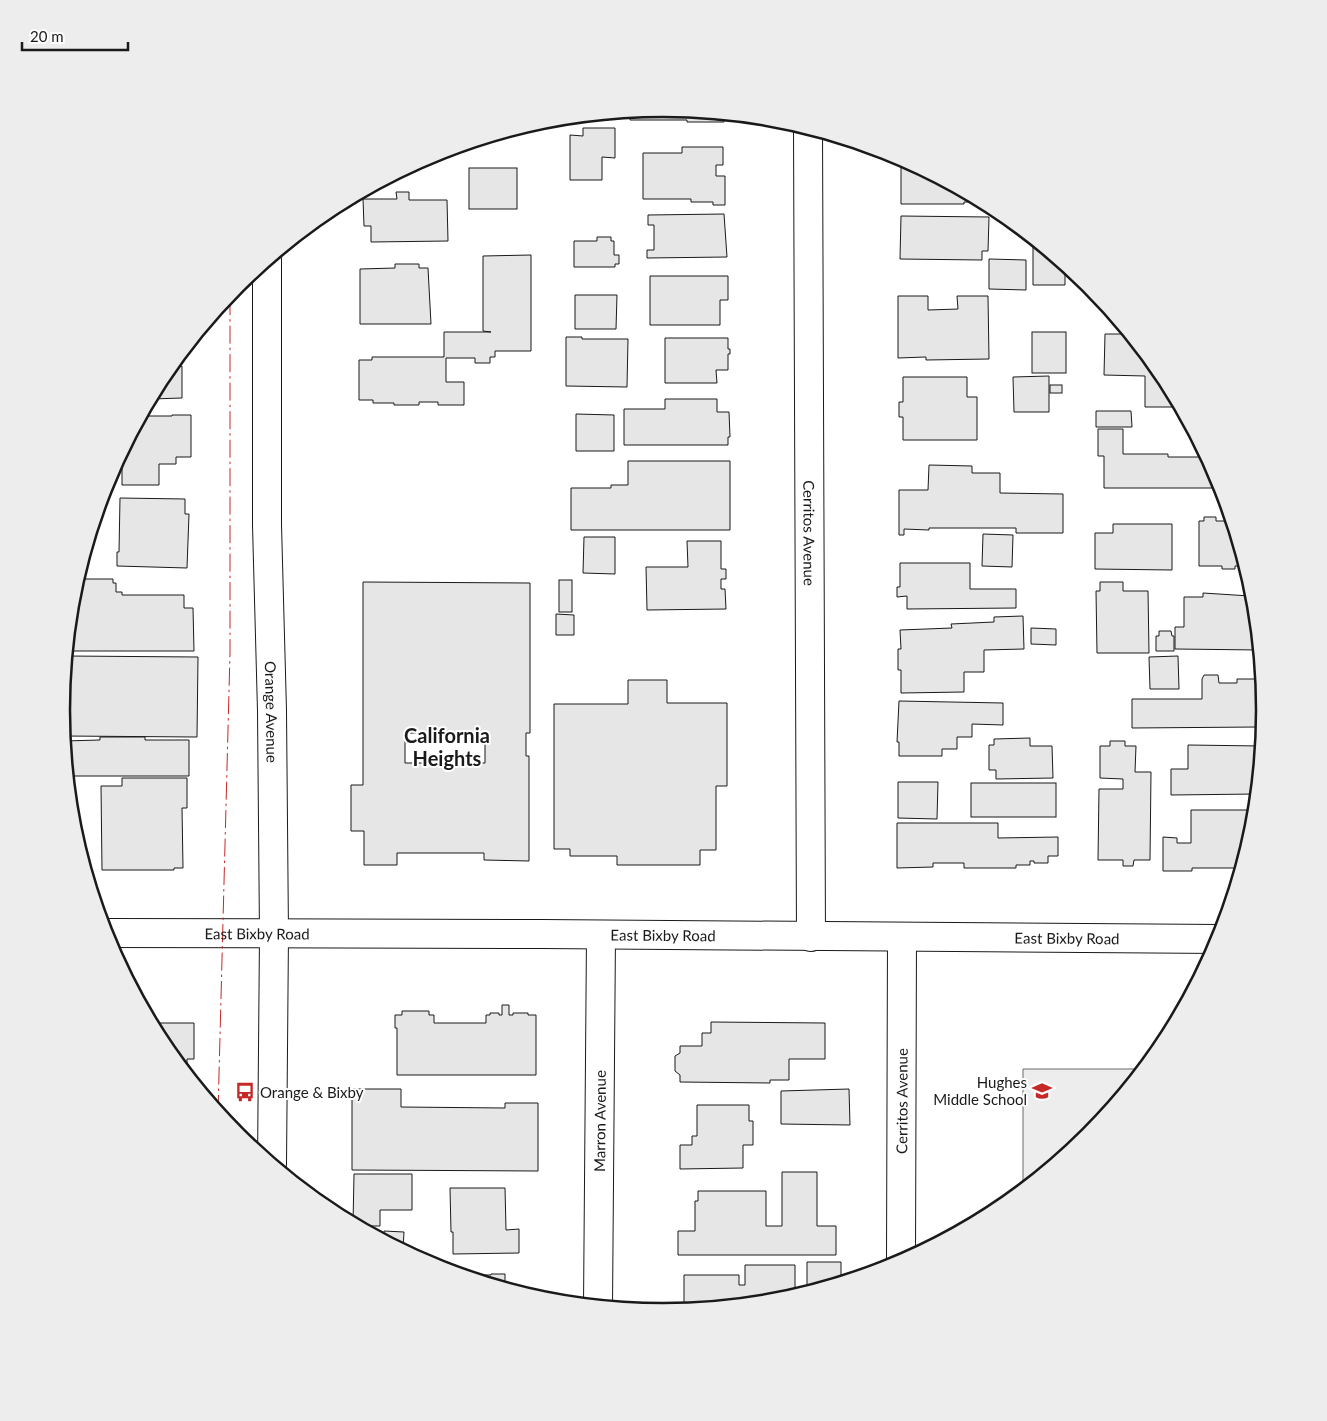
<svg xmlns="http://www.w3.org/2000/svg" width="1327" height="1421" font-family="Lato,sans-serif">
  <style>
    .built { fill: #ededed; stroke: #6a6a6a }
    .building { fill: #e6e6e6; stroke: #1a1a1a; fill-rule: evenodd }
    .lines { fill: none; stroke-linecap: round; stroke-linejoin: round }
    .street-casing { stroke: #1a1a1a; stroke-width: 30 }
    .secondary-casing { stroke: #1a1a1a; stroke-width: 30 }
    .street { stroke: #fff; stroke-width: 28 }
    .secondary { stroke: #fff; stroke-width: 28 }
    .power { stroke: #c62828; stroke-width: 1; stroke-dasharray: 18 4 2.5 4; stroke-linecap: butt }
    .labels { text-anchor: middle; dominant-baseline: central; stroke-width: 4; stroke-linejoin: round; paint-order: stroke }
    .street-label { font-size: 15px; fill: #1a1a1a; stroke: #fff }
    .poi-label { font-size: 15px; fill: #1a1a1a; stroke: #fff; text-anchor: end }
    .district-label { font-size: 20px; font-weight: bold; fill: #1a1a1a; stroke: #fff }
    .rim { fill: none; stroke: #1a1a1a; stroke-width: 2.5 }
  </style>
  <rect width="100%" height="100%" fill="#fff"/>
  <polygon class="built" points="1023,1069 1145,1069 1089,1137 1023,1190"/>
  <g class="building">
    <polygon points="664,108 724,114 724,122 687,122 687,120 630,120 630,112"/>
    <polygon points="583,128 615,128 615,158 602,157 602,180 570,180 570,135 583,136"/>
    <polygon points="682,147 723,147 723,165 716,165 716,176 725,176 725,205 713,205 713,202 691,202 691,199 643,199 643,153 682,153"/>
    <polygon points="438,153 438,160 422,160 433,154"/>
    <polygon points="901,160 904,160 983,202 964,202 964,204 901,204"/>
    <rect x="469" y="168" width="48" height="41"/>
    <polygon points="396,192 409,192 409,200 447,200 448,241 371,242 371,226 364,226 363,199 397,199"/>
    <polygon points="724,214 727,257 647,258 647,250 654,250 654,225 648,225 648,215"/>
    <polygon points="901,216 989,217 988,251 982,251 982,260 900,259"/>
    <polygon points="597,237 611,237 611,241 614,241 614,255 619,255 619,264 615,264 615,267 574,267 574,241 597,241"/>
    <polygon points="1033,240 1065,265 1065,285 1033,285"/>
    <polygon points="531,255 531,351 495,351 495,357 490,357 490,363 475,363 475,358 446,358 446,382 464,382 464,405 438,405 438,402 419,402 419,405 394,405 394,403 373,403 373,400 359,400 359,360 372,360 372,357 444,357 444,332 491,332 483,331 483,256"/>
    <polygon points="989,259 1026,260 1026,290 989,289"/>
    <polygon points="395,264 419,264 419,268 428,268 431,324 360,324 360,269 395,268"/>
    <polygon points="650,276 728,276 728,300 720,300 720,325 650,325"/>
    <polygon points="575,295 617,295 616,329 575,329"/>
    <polygon points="898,296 928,296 928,310 958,309 957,296 988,296 989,359 926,360 926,357 898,358"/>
    <rect x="1032" y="332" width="34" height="41"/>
    <polygon points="1105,334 1130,334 1164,376 1181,407 1145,407 1145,376 1104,375"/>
    <polygon points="566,337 582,337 582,339 628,339 627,387 566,386"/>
    <polygon points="665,338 728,338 728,349 730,349 730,354 728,354 728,370 716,370 717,383 665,383"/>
    <polygon points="171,366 182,366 182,398 151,399 163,376"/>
    <polygon points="1049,376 1049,412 1014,412 1013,377"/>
    <polygon points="903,377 967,377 967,397 977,397 977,440 903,440 903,417 899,417 899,402 903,402"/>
    <rect x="1050" y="385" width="12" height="8"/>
    <polygon points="665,399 717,399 717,412 729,412 730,437 728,437 728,445 624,445 624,409 665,409"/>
    <polygon points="1096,411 1131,411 1132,427 1096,427"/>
    <polygon points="576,414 614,415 614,451 576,451"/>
    <polygon points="172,415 191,415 191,457 176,457 176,464 159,464 159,485 122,485 122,461 117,461 141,416 172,416"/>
    <polygon points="1098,429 1123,429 1123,454 1168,454 1168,457 1199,457 1199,441 1220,480 1222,488 1104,488 1104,456 1098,456"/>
    <polygon points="628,461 730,461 730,530 571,530 571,488 611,488 611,485 628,485"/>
    <polygon points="929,465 972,466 972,473 1000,473 1000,493 1063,494 1063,533 1016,533 1016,528 929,528 929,530 904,529 904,535 899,535 899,490 928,490"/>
    <polygon points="120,498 185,499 185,514 189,514 187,568 117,566 117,552 119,552"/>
    <polygon points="1204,517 1216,517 1216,521 1232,521 1246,566 1235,566 1235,569 1222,569 1222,566 1199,566 1199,521 1204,521"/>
    <polygon points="1113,524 1172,524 1172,570 1095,569 1095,533 1113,533"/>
    <polygon points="983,534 1013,535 1012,567 982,566"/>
    <polygon points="584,537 615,537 615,574 583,573"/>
    <polygon points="687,541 721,541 721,569 726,569 726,579 721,579 721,589 725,589 726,609 647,610 646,567 688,567"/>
    <polygon points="900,563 970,563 970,589 1016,589 1016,608 907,609 907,596 897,597 897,587 900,587"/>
    <polygon points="77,579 113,579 113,583 116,583 116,592 122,592 122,595 184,595 184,608 193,608 194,651 73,651 73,595"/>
    <rect x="559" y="580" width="13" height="32"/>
    <path d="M363,582l167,1v150h-4v23h3v105l-45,-1v-7h-87v12h-33v-34h-13v-46h12zM405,733h80v30h-80z"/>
    <polygon points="1100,582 1123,582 1123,591 1148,591 1149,653 1097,653 1096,591 1100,591"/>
    <polygon points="1203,593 1250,596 1250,620 1257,620 1260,650 1175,649 1175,627 1184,627 1184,597 1203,597"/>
    <polygon points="556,614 574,615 574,635 556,635"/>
    <polygon points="1023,616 1024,649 984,650 984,672 964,672 964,692 901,693 901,670 898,670 898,649 901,649 900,630 952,628 951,624 994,622 994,617"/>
    <polygon points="1031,628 1056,629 1056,645 1031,644"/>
    <polygon points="1159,631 1171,631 1172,636 1174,636 1174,651 1156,651 1156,636 1159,636"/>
    <polygon points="67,656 198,657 197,737 64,736 61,710"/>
    <polygon points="1178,656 1179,689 1150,689 1149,657"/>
    <polygon points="1204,675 1218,675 1219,683 1237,683 1237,679 1257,679 1257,683 1261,683 1261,696 1258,696 1258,727 1132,728 1132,699 1202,699 1202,679"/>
    <polygon points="628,680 667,680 667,703 727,703 727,786 716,786 716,850 700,850 700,865 617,865 617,856 570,856 570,849 554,849 554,704 628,704"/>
    <polygon points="899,701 1003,703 1003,725 972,724 972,737 957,737 957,749 942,749 942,756 899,756 899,742 897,742"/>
    <polygon points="100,737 145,737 145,740 189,740 189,776 72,776 72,760 66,760 64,741 100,740"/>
    <polygon points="1030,738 1030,746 1052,746 1053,778 996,779 996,770 989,770 989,745 994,745 994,739"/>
    <polygon points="1110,741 1125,741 1125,746 1136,746 1135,772 1151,772 1150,860 1134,860 1133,866 1123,866 1123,860 1098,860 1099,789 1123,789 1123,779 1100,778 1100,746 1110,746"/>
    <polygon points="1188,745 1261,746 1257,794 1171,795 1171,769 1188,769"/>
    <polygon points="122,778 187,778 187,808 182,808 183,868 174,868 174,870 102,870 101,786 122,786"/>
    <polygon points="898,782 938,782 937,819 898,818"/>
    <rect x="971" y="783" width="85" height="34"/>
    <polygon points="1191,810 1254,810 1254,828 1242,868 1192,868 1192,871 1163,871 1163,837 1177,838 1177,843 1191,843"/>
    <polygon points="897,823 998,823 998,838 1058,837 1058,856 1048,856 1048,863 1034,863 1034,861 1030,861 1030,865 1016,865 1016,868 964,868 964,863 933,863 933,867 897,868"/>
    <polygon points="502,1005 509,1005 509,1015 513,1015 513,1013 528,1013 528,1015 536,1015 536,1075 397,1075 397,1028 395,1028 395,1015 402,1015 402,1011 429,1011 429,1015 434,1015 434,1023 486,1023 486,1015 490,1015 490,1013 499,1013 499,1015 502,1015"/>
    <polygon points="711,1022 825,1023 825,1059 789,1059 789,1080 770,1080 770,1083 680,1082 680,1075 675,1071 675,1056 680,1053 680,1046 702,1046 702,1033 711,1033"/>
    <polygon points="151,1023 194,1023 194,1059 187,1059 187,1074 163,1045"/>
    <polygon points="352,1089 401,1089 401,1107 505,1108 505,1103 538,1103 538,1171 352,1170"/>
    <polygon points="849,1089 850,1125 781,1124 781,1091"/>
    <polygon points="697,1105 749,1105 749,1121 753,1121 753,1145 743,1145 743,1168 680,1169 680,1145 692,1145 692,1136 697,1136"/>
    <polygon points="782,1172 817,1172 817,1226 836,1226 836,1255 678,1255 678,1231 695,1231 695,1201 698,1201 698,1191 766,1191 766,1226 782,1226"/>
    <polygon points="354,1174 412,1174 412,1210 380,1210 380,1226 357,1226 353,1224"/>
    <polygon points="450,1188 505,1188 506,1230 519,1229 519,1253 453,1254 453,1232 451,1232"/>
    <polygon points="384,1231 404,1232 403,1249 398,1248 384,1241"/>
    <polygon points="807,1262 841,1262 841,1283 807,1293"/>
    <polygon points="745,1265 795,1265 795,1297 790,1298 752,1298 752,1304 684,1311 684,1275 739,1275 739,1285 745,1285"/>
    <polygon points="491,1274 505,1274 505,1289 461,1275 491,1275"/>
  </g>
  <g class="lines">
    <defs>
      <g id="street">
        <path id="s1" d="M808,128l3,809"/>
        <path id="s2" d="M901,1263l1,-326"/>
        <path id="s3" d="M598,1306l3,-371"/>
      </g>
      <g id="secondary">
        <path id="s4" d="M267,260v265l5,186 2,223 -2,230"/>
        <path id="s5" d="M105,933l437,1 678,5"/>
      </g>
    </defs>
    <use href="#street" class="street-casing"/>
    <use href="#secondary" class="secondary-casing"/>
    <use href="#street" class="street"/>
    <use href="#secondary" class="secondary"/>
    <polyline class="power" points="218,1113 230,653 230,294"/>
  </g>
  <defs>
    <symbol id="school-bare" viewBox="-9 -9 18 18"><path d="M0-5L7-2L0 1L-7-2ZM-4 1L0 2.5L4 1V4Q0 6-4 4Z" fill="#c62828" stroke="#fff" stroke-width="2.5" paint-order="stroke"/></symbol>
    <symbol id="bus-bare" viewBox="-9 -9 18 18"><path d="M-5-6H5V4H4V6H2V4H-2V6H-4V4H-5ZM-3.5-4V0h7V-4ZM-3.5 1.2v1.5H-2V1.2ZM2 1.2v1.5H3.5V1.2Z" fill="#c62828" stroke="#fff" stroke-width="2.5" paint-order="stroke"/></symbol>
  </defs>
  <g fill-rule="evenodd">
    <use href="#school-bare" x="1028" y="1077" width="28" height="28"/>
    <use href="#bus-bare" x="231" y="1078" width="28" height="28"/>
  </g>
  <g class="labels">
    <g class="street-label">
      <text stroke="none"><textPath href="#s1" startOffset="405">Cerritos Avenue</textPath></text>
      <text stroke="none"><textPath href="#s4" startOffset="452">Orange Avenue</textPath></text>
      <text stroke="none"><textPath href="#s5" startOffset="152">East Bixby Road</textPath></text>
      <text stroke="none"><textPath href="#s5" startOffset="558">East Bixby Road</textPath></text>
      <text stroke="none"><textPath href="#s5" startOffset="962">East Bixby Road</textPath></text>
      <text stroke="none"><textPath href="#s2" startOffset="162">Cerritos Avenue</textPath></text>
      <text stroke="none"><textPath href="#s3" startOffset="185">Marron Avenue</textPath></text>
    </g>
    <g class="poi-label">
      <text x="1027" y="1082">Hughes<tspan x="1027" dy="17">Middle School</tspan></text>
      <text x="260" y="1092" text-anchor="start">Orange &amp; Bixby</text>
    </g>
    <g class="district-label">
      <text x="447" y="735">California<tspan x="447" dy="23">Heights</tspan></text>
    </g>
  </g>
  <path d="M0 0H1327V1421H0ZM70 710a593 593 0 1 1 1186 0a593 593 0 1 1-1186 0Z" fill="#ededed" fill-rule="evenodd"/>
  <path class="rim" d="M70 710a593 593 0 1 1 1186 0a593 593 0 1 1-1186 0Z"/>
  <path d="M22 42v8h106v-8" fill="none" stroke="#1a1a1a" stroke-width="2.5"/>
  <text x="30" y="42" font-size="15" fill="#1a1a1a" stroke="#ffffff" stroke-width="4" paint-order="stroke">20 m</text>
</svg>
